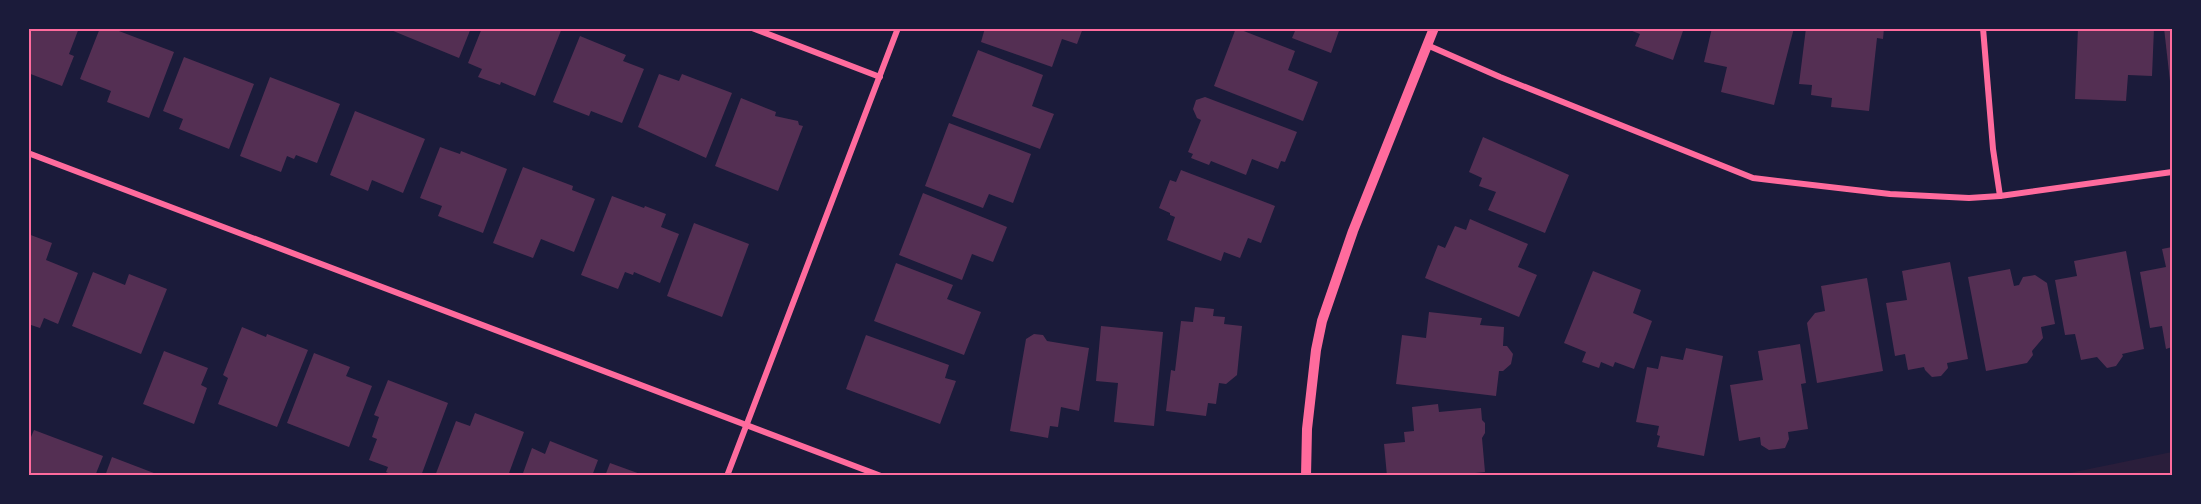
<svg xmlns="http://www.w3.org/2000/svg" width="2201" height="504" font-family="'Roboto Serif',serif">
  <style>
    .green { fill: #2a1e3b }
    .building { fill: #542f53 }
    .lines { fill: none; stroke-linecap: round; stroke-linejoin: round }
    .minor { stroke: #ff6b9d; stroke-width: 6 }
    .tertiary { stroke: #ff6b9d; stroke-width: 10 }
    .neatline { fill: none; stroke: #ff6b9d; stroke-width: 2 }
  </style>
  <rect width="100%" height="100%" fill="#1b1b3a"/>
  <polygon class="green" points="2172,452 2172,475 2060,475"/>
  <g class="building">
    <polygon points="28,28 79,28 69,54 74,56 62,86 28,73"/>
    <polygon points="100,28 111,28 174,52 149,118 107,102 111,91 80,79"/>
    <polygon points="386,28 471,28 459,58"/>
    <polygon points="482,28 562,28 535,96 501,82 500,85 478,77 482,69 468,63"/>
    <polygon points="985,28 1083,28 1077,44 1062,39 1052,67 981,42"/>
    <polygon points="1236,28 1295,51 1288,70 1318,82 1303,121 1214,86"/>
    <polygon points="1340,28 1331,53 1292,38 1295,31 1287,29"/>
    <polygon points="1684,28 1673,60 1635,46 1640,34 1627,29"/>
    <polygon points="1712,28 1794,28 1774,105 1721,92 1727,67 1704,62"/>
    <polygon points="1806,28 1884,28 1883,39 1877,38 1869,111 1831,107 1832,98 1811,95 1812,85 1799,84"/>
    <polygon points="2078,28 2154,28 2152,76 2128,75 2126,101 2075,99"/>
    <polygon points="2164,28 2172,28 2172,81 2170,81"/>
    <polygon points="580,36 626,55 623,61 644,69 622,123 591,111 589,116 553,102"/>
    <polygon points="978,50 1043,75 1032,106 1054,114 1040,149 952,116"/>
    <polygon points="184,57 254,84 229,149 179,129 183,119 163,111"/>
    <polygon points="659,74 679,81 682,74 732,93 706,158 638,127"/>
    <polygon points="270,77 340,104 317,163 296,155 294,159 287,156 281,172 240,156"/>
    <polygon points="1205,97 1297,132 1285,162 1281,161 1278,169 1252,159 1246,175 1211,161 1209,165 1191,158 1193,154 1188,152 1201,120 1197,118 1193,109 1196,100"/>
    <polygon points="741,98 776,112 775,116 798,121 799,125 803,126 778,191 715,166"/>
    <polygon points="355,111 425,139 403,193 372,180 368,191 330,175"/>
    <polygon points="949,123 1031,154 1013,203 989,194 983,208 925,186"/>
    <polygon points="1483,137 1569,175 1545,233 1488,210 1496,192 1479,186 1482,178 1469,172"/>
    <polygon points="440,147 460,154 461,151 507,169 483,233 438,216 442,206 420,198"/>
    <polygon points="523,167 573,186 572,190 595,199 574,252 541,239 533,258 493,243"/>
    <polygon points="1181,170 1275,206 1261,243 1248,238 1240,258 1224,252 1221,261 1167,240 1175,217 1170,215 1170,213 1159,208 1170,180 1176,182"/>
    <polygon points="923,193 1007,227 993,262 972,254 962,280 899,255"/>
    <polygon points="612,196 644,208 645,206 666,214 661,227 679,234 660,283 634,272 633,275 625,272 618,289 581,275"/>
    <polygon points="1470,219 1528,244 1518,267 1537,275 1519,317 1425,278 1438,245 1445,248 1455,226 1466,230"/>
    <polygon points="694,223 749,244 722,317 667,296"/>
    <polygon points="28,234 52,243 46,260 78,273 58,324 44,318 40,328 28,324"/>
    <polygon points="2172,247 2172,347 2166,349 2162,326 2150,328 2140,272 2166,267 2162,249"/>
    <polygon points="2126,251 2144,349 2122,354 2123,356 2116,366 2107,368 2097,357 2081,360 2075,334 2065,335 2055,280 2077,276 2074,261"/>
    <polygon points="1950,262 1968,359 1947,363 1948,368 1941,376 1932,377 1925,370 1924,367 1908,370 1905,354 1895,356 1886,303 1907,300 1902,271"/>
    <polygon points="896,263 953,285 947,299 981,312 964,355 874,321"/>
    <polygon points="2010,269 2014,286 2019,285 2023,277 2035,275 2047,283 2055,324 2041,327 2043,338 2032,351 2033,355 2027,363 1986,371 1968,277"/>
    <polygon points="1593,271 1641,290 1633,313 1652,321 1634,369 1615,362 1613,367 1601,362 1599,368 1582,362 1586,352 1564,343"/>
    <polygon points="93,272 125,285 129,274 167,289 141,354 72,326"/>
    <polygon points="1867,278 1883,371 1817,383 1807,323 1815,313 1825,311 1821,286"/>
    <polygon points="1195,307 1214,309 1213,316 1225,317 1224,324 1242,326 1237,375 1226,384 1219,383 1216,404 1208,403 1206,416 1166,411 1171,370 1175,371 1181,321 1193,322"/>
    <polygon points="1429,312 1482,318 1480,325 1504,327 1503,346 1507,346 1513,354 1511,364 1503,371 1499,371 1496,396 1396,384 1402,335 1426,338"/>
    <polygon points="1101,326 1163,332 1154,426 1114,422 1118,383 1096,381"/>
    <polygon points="242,327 266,337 267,334 308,350 277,427 218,404 228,378 223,375"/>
    <polygon points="1034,334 1043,335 1047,341 1089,348 1079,411 1061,407 1058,427 1050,426 1048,438 1010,431 1026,339"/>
    <polygon points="866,335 949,365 945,378 956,381 940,424 846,389"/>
    <polygon points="1800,344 1806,383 1801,384 1808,429 1788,432 1789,439 1785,448 1769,450 1761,445 1760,437 1739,441 1730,385 1763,380 1758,351"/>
    <polygon points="1686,348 1723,356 1704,456 1657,447 1660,436 1657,435 1659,426 1636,422 1647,367 1658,369 1661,356 1683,360"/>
    <polygon points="164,351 208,368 201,385 207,388 194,424 143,404"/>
    <polygon points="314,353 350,367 346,376 372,386 349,447 287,423"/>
    <polygon points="388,380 448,403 421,476 395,476 386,472 388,467 369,460 377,439 372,437 379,417 374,415"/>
    <polygon points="1438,404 1439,412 1481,408 1482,420 1485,423 1485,433 1482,438 1485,472 1446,476 1387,476 1384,444 1405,442 1404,432 1414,431 1412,407"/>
    <polygon points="475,413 524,432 508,476 435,476 456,421 470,426"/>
    <polygon points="34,430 103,456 95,476 28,476 28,444"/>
    <polygon points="550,441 598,460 592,476 522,476 532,448 545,454"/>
    <polygon points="112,457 159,475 159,476 105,476"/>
    <polygon points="610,463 643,475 643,476 605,476"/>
  </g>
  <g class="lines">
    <g class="minor">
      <polyline points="752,28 880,77"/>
      <polyline points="1983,28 1993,149 2000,196"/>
      <polyline points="1427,45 1500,77 1753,178 1890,194 1969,198 2000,196 2172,172"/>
      <polyline points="28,153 881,476"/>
      <polyline points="727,476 898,28"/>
    </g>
    <polyline class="tertiary" points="1306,476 1307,429 1316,350 1322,321 1353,231 1434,28"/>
  </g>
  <rect width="2201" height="504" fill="none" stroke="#1b1b3a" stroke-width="60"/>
  <rect x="30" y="30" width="2141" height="444" class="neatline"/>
</svg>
